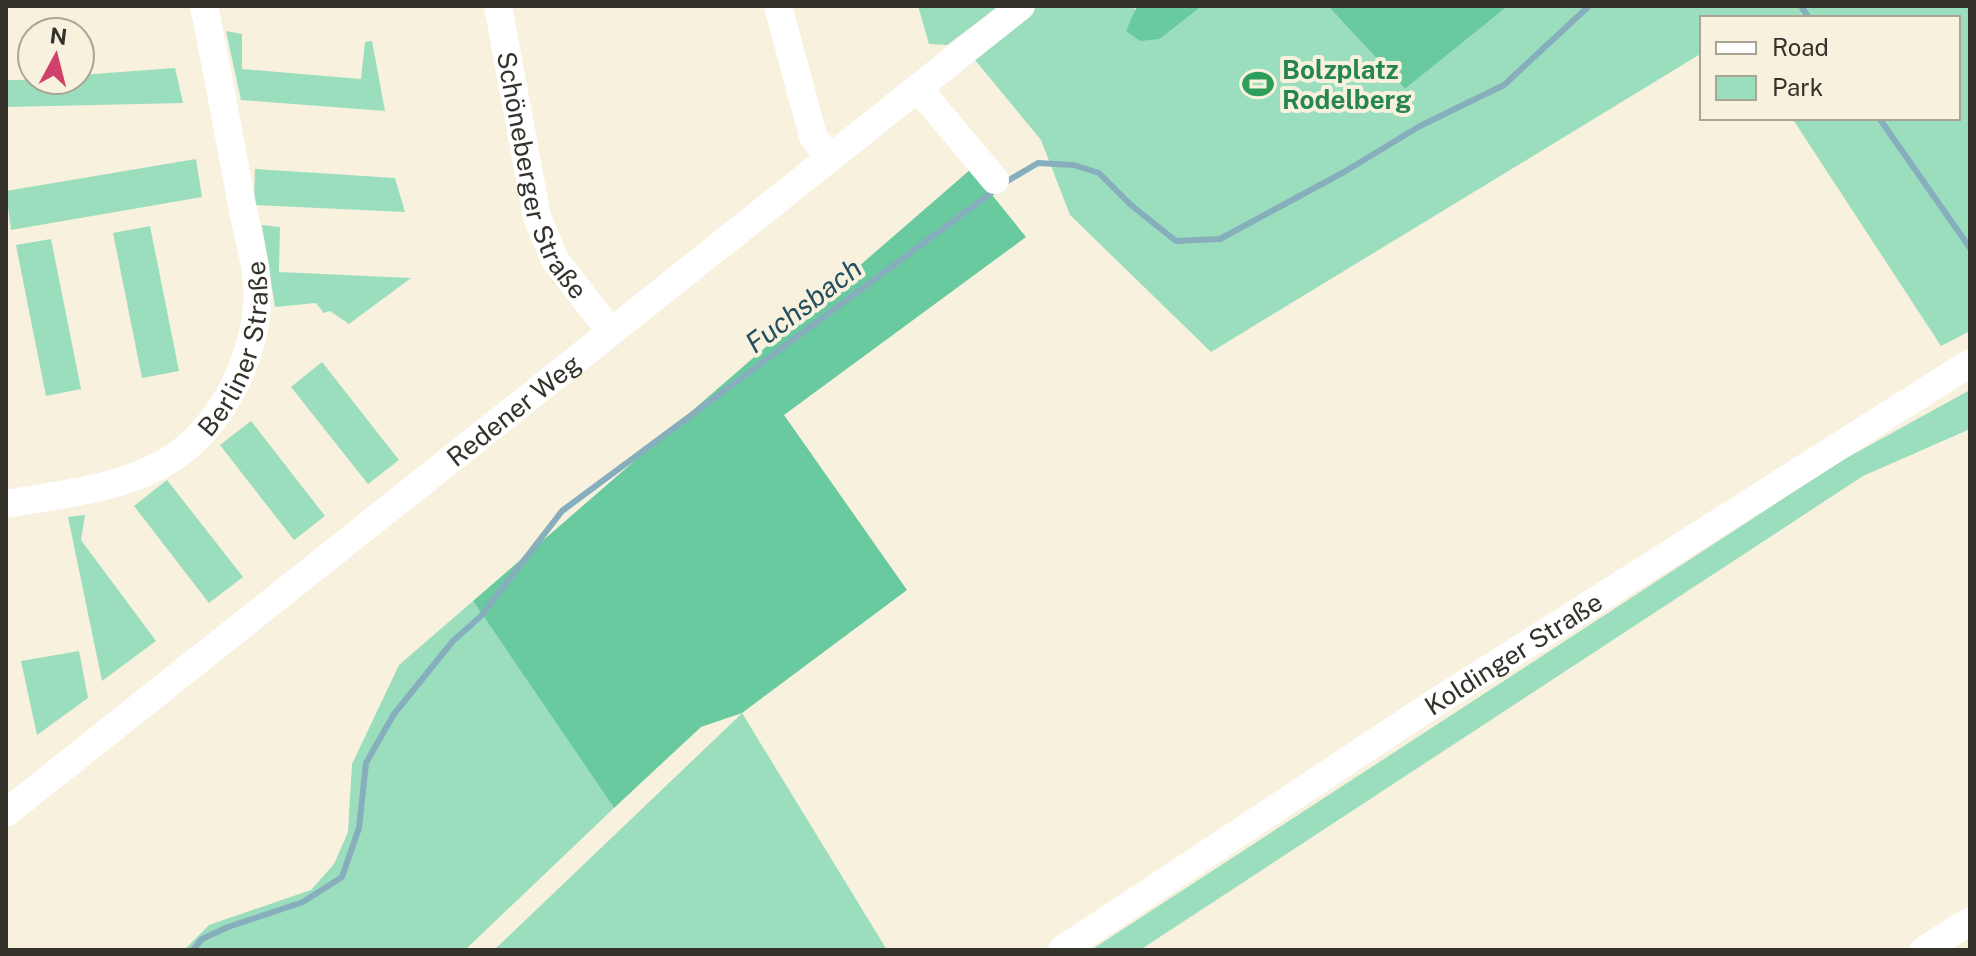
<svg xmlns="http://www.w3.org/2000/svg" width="1976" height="956" font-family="'Public Sans',sans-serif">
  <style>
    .green { fill: #9bdebd }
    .forest { fill: #6aca9f }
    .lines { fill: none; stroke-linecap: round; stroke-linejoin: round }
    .stream { stroke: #87aebd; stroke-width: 6 }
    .minor { stroke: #fff; stroke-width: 28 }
    .labels { text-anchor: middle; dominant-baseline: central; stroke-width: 8; stroke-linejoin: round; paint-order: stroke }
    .leisure-label { font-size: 26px; font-weight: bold; fill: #27864d; stroke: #f7f1de; text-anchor: start }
    .street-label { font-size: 26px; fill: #34322b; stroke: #f7f1de }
    .water-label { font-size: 28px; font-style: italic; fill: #235061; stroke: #f7f1de }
  </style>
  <rect width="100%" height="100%" fill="#f7f1de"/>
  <g class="green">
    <polygon points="918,6 999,6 947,45 929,44"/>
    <polygon points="1035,6 1137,6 1134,9 1160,39 1202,6 1328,6 1405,89 1508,6 1970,6 1970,331 1941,346 1792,118 1958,118 1958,18 1702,18 1702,53 1211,352 1070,215 1041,140 975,60"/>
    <polygon points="226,31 242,34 242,69 361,79 365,42 372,41 385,111 241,100"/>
    <polygon points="175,68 183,103 6,107 6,80 80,80 80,75"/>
    <polygon points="196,159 202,197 11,230 6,191"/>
    <polygon points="255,169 395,178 405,212 254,205"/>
    <polygon points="262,225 280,227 279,272 411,278 349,324 330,311 324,313 316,303 275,307"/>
    <polygon points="150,226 179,371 142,378 113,233"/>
    <polygon points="51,239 81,389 46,396 16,245"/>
    <polygon points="322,362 399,460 368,484 291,387"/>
    <polygon points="1970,390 1970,429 1863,476 1140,950 1091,950 1841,461"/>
    <polygon points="251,421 325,516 294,540 220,445"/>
    <polygon points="167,480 243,577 209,603 134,506"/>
    <polygon points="85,515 81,540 156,641 102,681 68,517"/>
    <polygon points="473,601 614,808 465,950 184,950 209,925 311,890 334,864 348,832 352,764 399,665"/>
    <polygon points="79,651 88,698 37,735 21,661"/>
    <polygon points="742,713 887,950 494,950 736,719"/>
  </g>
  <g class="forest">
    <polygon points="1137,6 1202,6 1160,39 1140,41 1126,31"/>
    <polygon points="1328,6 1508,6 1405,89"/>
    <polygon points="971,169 1026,237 784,415 907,590 742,713 701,727 614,808 473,601"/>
  </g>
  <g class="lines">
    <g class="stream">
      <polyline points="1801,6 1809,18"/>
      <polyline points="1879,118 1970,248"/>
      <polyline points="1004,183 1038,163 1074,165 1099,173 1131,205 1176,241 1220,239 1344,172 1420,126 1504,85 1589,6"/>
      <polyline points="193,950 202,939 228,927 303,902 342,877 359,828 366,763 394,714 453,641 481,616 562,511 995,190"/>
    </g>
    <g class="minor">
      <path id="s1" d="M498,6l39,211 18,43 55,71"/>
      <polyline points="778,6 813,136 829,159"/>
      <polyline points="918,88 995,180"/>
      <path id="s2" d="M6,504c50,-9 107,-14 153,-38 57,-30 93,-98 98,-160 3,-32 -8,-65 -14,-96 -13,-68 -25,-136 -39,-204"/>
      <path id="s3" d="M6,813l1015,-807"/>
      <path id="s4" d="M1062,950l368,-244 540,-343"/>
      <polyline points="1924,950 1970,921"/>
    </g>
  </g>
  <defs>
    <symbol id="stadium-bare" viewBox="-9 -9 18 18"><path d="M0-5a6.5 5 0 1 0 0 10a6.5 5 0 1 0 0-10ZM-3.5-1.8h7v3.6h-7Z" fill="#2e9e5b" stroke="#f7f1de" stroke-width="2.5" paint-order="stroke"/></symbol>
  </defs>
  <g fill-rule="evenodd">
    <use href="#stadium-bare" x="1236" y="62" width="44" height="44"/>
  </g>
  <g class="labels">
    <g class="leisure-label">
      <text x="1282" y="69">Bolzplatz<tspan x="1282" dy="30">Rodelberg</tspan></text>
    </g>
    <g class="street-label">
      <text stroke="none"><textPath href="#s1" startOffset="176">Schöneberger Straße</textPath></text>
      <text stroke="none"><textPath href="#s2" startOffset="306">Berliner Straße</textPath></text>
      <text stroke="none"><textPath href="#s3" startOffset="648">Redener Weg</textPath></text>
      <text stroke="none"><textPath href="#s4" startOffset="540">Koldinger Straße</textPath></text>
    </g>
    <g class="water-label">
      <text transform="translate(803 305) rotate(-37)">Fuchsbach</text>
    </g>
  </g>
  <rect width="1976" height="956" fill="none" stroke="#34322b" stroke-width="16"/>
  <rect x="1700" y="16" width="260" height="104" fill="#f7f1de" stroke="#a9a596" stroke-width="2"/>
  <rect x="1716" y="42" width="40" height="12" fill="#ffffff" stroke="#a9a596" stroke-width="2"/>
  <text x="1772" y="56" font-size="24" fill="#34322b">Road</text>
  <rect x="1716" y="76" width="40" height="24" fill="#9bdebd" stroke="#a9a596" stroke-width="2"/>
  <text x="1772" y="96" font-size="24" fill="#34322b">Park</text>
  <g transform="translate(56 56) rotate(7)"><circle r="38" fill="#f7f1de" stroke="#a9a596" stroke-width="2"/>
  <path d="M0-6L14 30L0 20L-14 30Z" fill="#d0426b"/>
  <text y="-12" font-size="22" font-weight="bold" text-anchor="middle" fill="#34322b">N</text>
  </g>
</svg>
